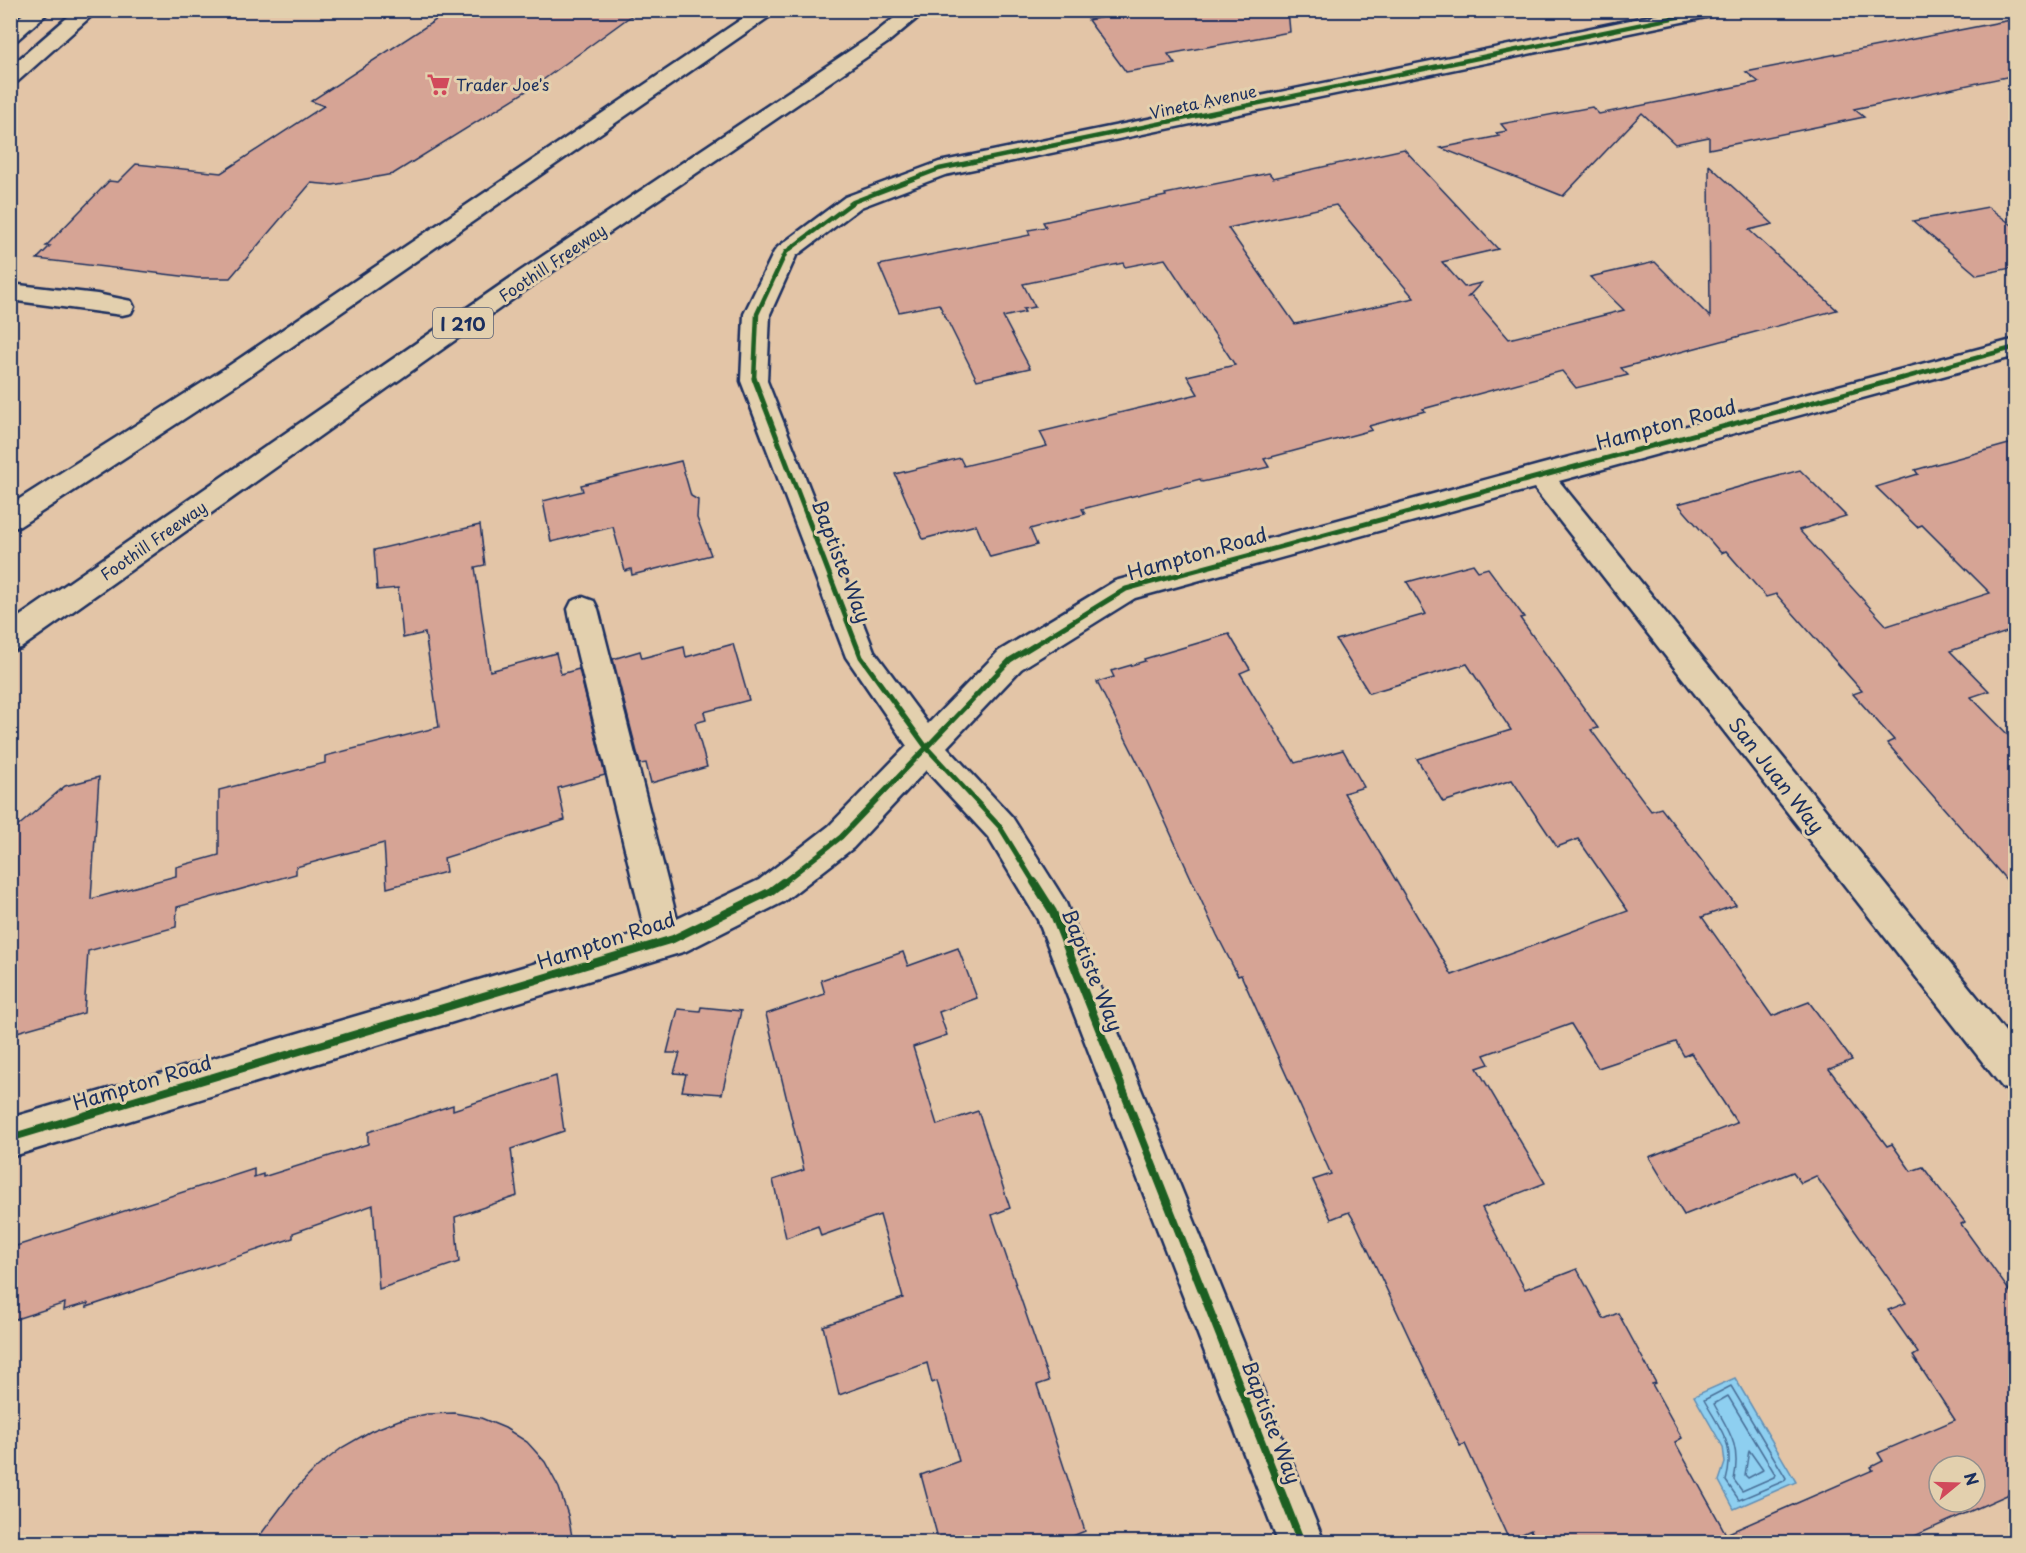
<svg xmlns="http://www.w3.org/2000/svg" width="2026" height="1553" font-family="'Playpen Sans',sans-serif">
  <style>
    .water { fill: #8ecff0; stroke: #608fb6; stroke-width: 1.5 }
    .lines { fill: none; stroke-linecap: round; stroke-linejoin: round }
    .shore { stroke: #496f98; stroke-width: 1.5 }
    .building { fill: #d6a495; stroke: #1b2f5e; stroke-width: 1.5; fill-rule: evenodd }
    .minor-casing { stroke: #1b2f5e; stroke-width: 5 }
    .major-casing { stroke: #1b2f5e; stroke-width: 5 }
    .highway-casing { stroke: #1b2f5e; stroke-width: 5 }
    .minor { fill: #e3d0ae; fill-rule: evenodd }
    .major { fill: #e3d0ae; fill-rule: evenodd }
    .highway { fill: #e3d0ae; fill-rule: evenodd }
    .cycleway-far2-casing { stroke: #e3d0ae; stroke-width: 7 }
    .cycleway-far1-casing { stroke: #e3d0ae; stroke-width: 9 }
    .cycleway-casing { stroke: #e3d0ae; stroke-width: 11 }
    .cycleway-far2 { stroke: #1b5e20; stroke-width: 4.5 }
    .cycleway-far1 { stroke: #1b5e20; stroke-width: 5 }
    .cycleway { stroke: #1b5e20; stroke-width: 8 }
    .labels { text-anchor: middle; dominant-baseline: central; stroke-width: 6; stroke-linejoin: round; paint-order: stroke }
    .far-poi-label { font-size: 16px; fill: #1b2f5e; stroke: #e3d0ae; text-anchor: start }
    .far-street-label { font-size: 16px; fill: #1b2f5e; stroke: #e3d0ae }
    .shield { fill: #e3d0ae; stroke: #575f76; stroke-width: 1.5 }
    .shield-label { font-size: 18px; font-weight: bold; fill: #1b2f5e }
    .street-label { font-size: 20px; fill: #1b2f5e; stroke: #e3d0ae }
  </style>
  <rect width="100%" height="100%" fill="#e3c5a7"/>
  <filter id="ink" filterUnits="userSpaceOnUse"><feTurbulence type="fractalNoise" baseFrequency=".0167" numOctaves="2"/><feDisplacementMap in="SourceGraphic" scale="12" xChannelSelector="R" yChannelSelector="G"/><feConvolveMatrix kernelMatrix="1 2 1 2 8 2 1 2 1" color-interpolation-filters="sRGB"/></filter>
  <g filter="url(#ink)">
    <polygon class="water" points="1735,1378 1796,1482 1734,1509 1719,1481 1725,1463 1723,1447 1694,1396"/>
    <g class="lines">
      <g class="shore">
        <path d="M1731,1386l55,92 -2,3 -45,19 -13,-19c10,-37 -5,-50 -22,-81z"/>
        <path d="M1728,1396l47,78 -1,3 -32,14 -8,-11c7,-34 -4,-47 -20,-76z"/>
        <polygon points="1749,1450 1763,1470 1748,1478 1745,1475"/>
      </g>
    </g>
    <g class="building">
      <polygon points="451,10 639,10 536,85 393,174 333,185 311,183 230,278 198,278 37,259 50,246 46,246 109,181 118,182 136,164 221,173 324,106 311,101"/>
      <polygon points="1142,10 1288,10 1290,32 1168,54 1175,64 1126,72 1088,20"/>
      <polygon points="2016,19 2016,75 1854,109 1864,117 1709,149 1709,137 1675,144 1642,113 1563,196 1441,148 1499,136 1496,133 1507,131 1501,124 1592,107 1599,114 1759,82 1746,72"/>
      <path d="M1404,149l94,100 -56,13 22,25 17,-4 -13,14 4,-1 37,43 115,-29 -34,-33 65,-15 55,55 -1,-152 64,59 -24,6 88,80 -216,58 7,7 -52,13 -14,-17 -139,38 2,2 -56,15 3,4 -108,29 5,8 -67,15 -2,-3 -118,30 3,5 -55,15 7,16 -47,12 -14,-32 -53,14 -28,-65 65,-16 4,8 83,-20 -7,-14 158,-38 -11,-18 48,-11 -70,-106 -40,8 -2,-4 -100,21 12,23 -12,2 2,3 -22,5 27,51 -53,12 -38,-76 -40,8 -20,-47 151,-30 -2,-5 18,-3 -3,-5 123,-26 -1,-2 104,-21 4,5zM1336,205l78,93 -119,26 -67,-96z"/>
      <polygon points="1988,207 2016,228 2016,267 1977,275 1913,221"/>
      <polygon points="2016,442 2016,629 1950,651 1989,691 1971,697 2016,743 2016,891 1887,743 1894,740 1853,694 1862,691 1776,594 1766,597 1726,551 1721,553 1678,504 1800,470 1846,516 1799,530 1887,626 1990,593 1922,525 1917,527 1876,487 1918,474 1915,470"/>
      <polygon points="681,461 691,496 698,500 697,518 711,555 632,575 631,569 625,571 613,527 551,542 543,501 583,491 581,485"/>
      <polygon points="480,525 485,565 475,567 490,671 556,653 561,674 579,669 605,775 558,788 565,820 444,858 446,872 387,888 384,843 296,867 296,874 177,907 176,927 88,951 84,1013 10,1034 10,833 65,786 99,777 91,899 176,876 176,867 219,855 219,790 325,763 325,756 439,727 425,633 403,638 398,588 377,590 374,550"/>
      <path d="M1473,564l5,7 10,-3 36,49 -4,1 78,110 -7,2 60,81 10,-3 75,97 -34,12 70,99 37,-14 43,58 -23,9 58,77 5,-2 19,27 12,-4 42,55 -4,2 55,76v191l-115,51h-364l-6,-12 -22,10 -44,-96 -5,2 -105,-224 -6,-10 -18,7 -18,-39 18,-6 -90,-199 -3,1 -21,-41 -74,-162 -46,-91 17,-5 -3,-6 34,-10 -1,-2 85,-25 21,35 -10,4 55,90 48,-13 21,37 -20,6 108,182 176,-64 -50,-72 -21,8 -45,-67 -69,22 -26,-43 94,-29 -44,-66 -98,29 -33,-53 90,-26 -19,-32zM1571,1024l27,44 78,-26 8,14 7,-3 46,70 -88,34 35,58 109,-43 8,11 15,-7 90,127 -18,7 30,43 -5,3 42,64 -77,33 5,8 -12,6 2,3 -147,64 -51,-92 7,-4 -30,-54 4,-1 -38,-70 -14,6 -27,-50 -52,20 -43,-81 63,-25 -68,-115 12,-4 -5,-9zM1939,1466h36v36h-36z"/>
      <polygon points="733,644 749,700 704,712 706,720 695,723 707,767 651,783 646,763 640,764 613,659 640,651 642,658 684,647 686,657"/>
      <polygon points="958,948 977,998 939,1012 947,1035 913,1047 937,1125 978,1111 1010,1208 992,1215 1049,1381 1037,1385 1085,1531 1058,1542 939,1542 921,1475 959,1461 937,1381 932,1383 927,1363 839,1395 823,1326 903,1298 880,1215 821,1236 818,1226 786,1238 773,1180 804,1170 766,1014 825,994 821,980 903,952 908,966"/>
      <polygon points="701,1007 741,1011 722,1094 682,1091 686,1074 674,1073 680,1053 667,1053 678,1009 700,1011"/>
      <polygon points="556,1076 564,1131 511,1149 517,1196 455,1217 459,1262 379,1289 373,1205 293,1233 293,1238 87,1307 88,1303 64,1310 65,1303 10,1321 10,1248 254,1169 254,1177 263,1174 263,1177 368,1144 368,1132 453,1105 453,1110"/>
      <polygon points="454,1413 481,1418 505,1428 527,1442 545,1462 559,1488 568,1515 573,1542 255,1542 291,1494 316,1468 343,1447 371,1431 399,1420 427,1414"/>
    </g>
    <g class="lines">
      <defs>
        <g id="minor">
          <polygon points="1679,10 1721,10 1718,14 1711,16 945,175 861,207 796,256 770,314 767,381 874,651 928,724 999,651 1115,581 1539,465 2016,339 2016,356 1559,481 2016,1045 2016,1093 2003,1088 1534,488 1135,598 1021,669 947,747 1012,817 1065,901 1324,1542 1278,1542 1038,920 988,837 926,770 853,848 783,902 686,951 10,1157 10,1118 645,931 575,644 568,609 572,601 583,597 594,601 598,609 677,919 759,880 829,826 907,746 846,657 741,381 744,314 774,252 778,247 845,197 939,162"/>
          <polygon points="10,284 97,294 131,301 134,307 131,313 122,315 10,300"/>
        </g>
        <g id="major">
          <polygon points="28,10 51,10 17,40 10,42 10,25"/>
          <polygon points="76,10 98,10 17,82 10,84 10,67"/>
        </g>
        <g id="highway">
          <polygon points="755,10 779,10 242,381 20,526 10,529 10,505 224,369"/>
          <polygon points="904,10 927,10 887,43 537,282 21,648 10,651 10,623 519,272 873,35"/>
        </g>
      </defs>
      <use href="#minor" class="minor-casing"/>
      <use href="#major" class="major-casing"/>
      <use href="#highway" class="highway-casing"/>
      <use href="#minor" class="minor"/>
      <use href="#major" class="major"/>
      <use href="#highway" class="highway"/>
      <defs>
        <g id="cycleway-far2">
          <polyline points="754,380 757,314 786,252 853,202 939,169 1711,10"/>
          <polyline points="1896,380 2016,347"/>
        </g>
        <g id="cycleway-far1">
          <polyline points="754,378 861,657 926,747 1000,827 1035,884"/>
          <polyline points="781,884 841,837 1010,660 1126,589 1902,378"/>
        </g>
        <g id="cycleway">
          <polyline points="1034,882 1053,912 1301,1542"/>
          <polyline points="10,1138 673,939 771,891 783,882"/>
        </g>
      </defs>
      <use href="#cycleway-far2" class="cycleway-far2-casing"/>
      <use href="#cycleway-far1" class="cycleway-far1-casing"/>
      <use href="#cycleway" class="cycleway-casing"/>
      <use href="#cycleway-far2" class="cycleway-far2"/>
      <use href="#cycleway-far1" class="cycleway-far1"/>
      <use href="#cycleway" class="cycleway"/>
    </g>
  </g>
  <defs>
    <symbol id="supermarket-bare" viewBox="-9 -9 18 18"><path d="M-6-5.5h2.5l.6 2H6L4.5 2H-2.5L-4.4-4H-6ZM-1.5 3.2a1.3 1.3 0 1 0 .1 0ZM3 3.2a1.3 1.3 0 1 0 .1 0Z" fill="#d1495b" stroke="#e3d0ae" stroke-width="2.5" paint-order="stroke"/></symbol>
  </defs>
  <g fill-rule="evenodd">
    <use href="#supermarket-bare" x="422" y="68" width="33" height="33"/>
  </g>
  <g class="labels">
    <g class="far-poi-label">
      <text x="456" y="84">Trader Joe's</text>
    </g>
    <g class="far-street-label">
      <text transform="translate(1203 101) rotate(-12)">Vineta Avenue</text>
      <text transform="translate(552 262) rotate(-34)">Foothill Freeway</text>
      <text transform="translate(153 540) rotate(-35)">Foothill Freeway</text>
    </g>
    <rect class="shield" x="433" y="308" width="60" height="30" rx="4.5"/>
    <g class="shield-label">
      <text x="463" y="323">I 210</text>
    </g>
    <g class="street-label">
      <text transform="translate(1666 424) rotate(-15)">Hampton Road</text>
      <text transform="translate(1197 553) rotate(-16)">Hampton Road</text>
      <text transform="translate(842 561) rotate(69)">Baptiste Way</text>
      <text transform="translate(1777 775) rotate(52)">San Juan Way</text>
      <text transform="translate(606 940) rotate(-18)">Hampton Road</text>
      <text transform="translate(1093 970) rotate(68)">Baptiste Way</text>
      <text transform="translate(142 1082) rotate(-17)">Hampton Road</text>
      <text transform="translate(1272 1422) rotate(69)">Baptiste Way</text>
    </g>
  </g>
  <rect width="2026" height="1553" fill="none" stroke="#e3d0ae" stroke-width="36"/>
  <rect x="18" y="18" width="1990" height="1517" fill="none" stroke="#1b2f5e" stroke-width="2" filter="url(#ink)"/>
  <g transform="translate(1957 1484) rotate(71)"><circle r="28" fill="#e3d0ae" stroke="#93908e" stroke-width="1.5"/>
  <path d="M0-4.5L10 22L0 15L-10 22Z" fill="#d1495b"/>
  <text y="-9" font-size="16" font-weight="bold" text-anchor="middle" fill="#1b2f5e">N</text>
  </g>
</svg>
